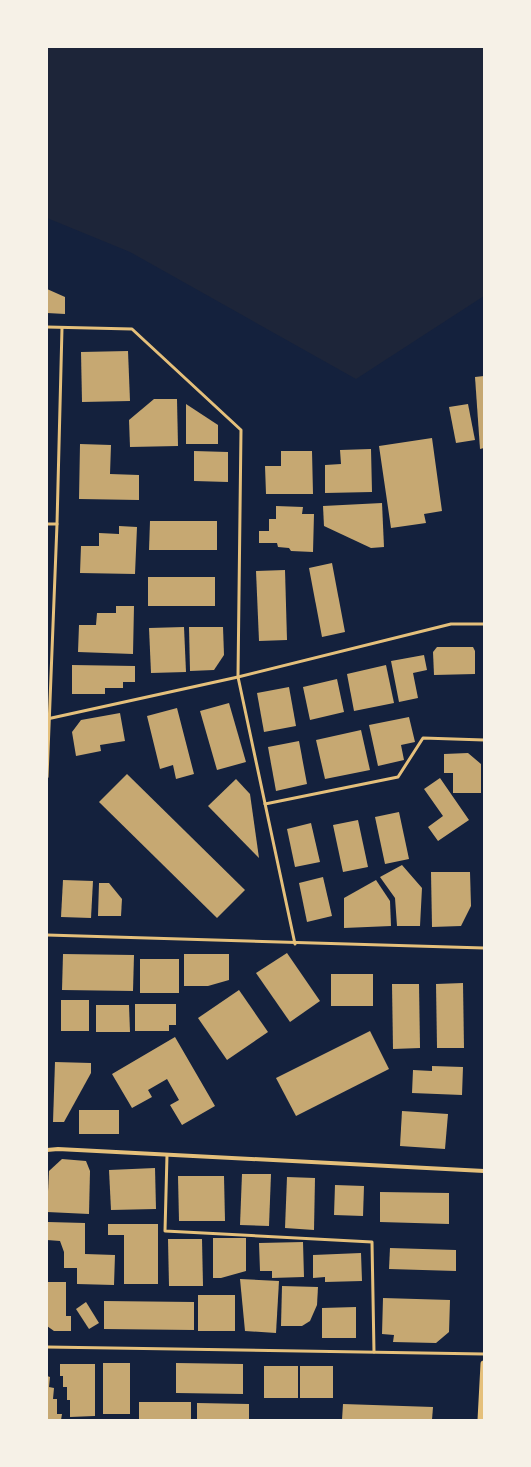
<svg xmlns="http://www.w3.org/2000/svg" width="531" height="1467" font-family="'Sofia Sans Condensed',sans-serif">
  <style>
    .green { fill: #1d2539 }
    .building { fill: #c6a872 }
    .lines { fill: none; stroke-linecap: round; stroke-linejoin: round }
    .service { stroke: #e5c07b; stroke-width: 3 }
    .minor { stroke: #e5c07b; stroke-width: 4 }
    .tertiary { stroke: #e5c07b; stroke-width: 7 }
  </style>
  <rect width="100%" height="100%" fill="#14213d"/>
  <polygon class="green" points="47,47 484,47 484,296 356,379 130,252 47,218"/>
  <g class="building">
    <polygon points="47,289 65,297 65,314 47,313"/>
    <polygon points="128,351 130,401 82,402 81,352"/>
    <polygon points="484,376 484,448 480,449 475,377"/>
    <polygon points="154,399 177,399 178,446 130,447 129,420"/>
    <polygon points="186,404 218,425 218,444 186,444"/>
    <polygon points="468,404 475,440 456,443 449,407"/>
    <polygon points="432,438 442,511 424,514 426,523 391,528 379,446"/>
    <polygon points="80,444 111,445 110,474 139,475 139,500 79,499"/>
    <polygon points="371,449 372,492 325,493 325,465 341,464 340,450"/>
    <polygon points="194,451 228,452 228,482 194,481"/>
    <polygon points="281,451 312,451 313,494 266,494 265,466 281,466"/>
    <polygon points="382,503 384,547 371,548 324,526 323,506"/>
    <polygon points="276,506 303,507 302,514 314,514 313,552 291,551 289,548 278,547 277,543 259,543 259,531 269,531 269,519 276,519"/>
    <polygon points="150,521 217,521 217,550 149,550"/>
    <polygon points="119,526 137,527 135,574 80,573 81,546 99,546 99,533 119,534"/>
    <polygon points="332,563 345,632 322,637 309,568"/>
    <polygon points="285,570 287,640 259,641 256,571"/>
    <rect x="148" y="577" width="67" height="29"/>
    <polygon points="116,606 134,606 133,654 78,652 79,625 96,625 97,613 116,613"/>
    <polygon points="184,627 186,672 151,673 149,628"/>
    <polygon points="189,627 223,627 224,655 214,670 190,671"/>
    <polygon points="437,647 473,647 475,651 475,674 434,675 433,652"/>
    <polygon points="424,655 427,670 413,673 418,698 399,702 391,661"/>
    <polygon points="72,665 135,666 135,682 123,682 123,688 105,688 105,694 72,694"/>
    <polygon points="386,665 394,703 354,711 347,674"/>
    <polygon points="337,679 344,712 310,720 303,687"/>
    <polygon points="289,687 296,726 264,732 257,693"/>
    <polygon points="229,703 246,762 217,770 200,711"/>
    <polygon points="177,708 194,774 176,779 173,765 160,769 147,716"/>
    <polygon points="120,713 125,741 100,745 101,751 76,756 72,732 81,720"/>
    <polygon points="409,717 415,742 401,745 404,760 378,766 369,725"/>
    <polygon points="361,730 370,770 325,779 316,740"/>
    <polygon points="299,741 307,784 276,791 268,747"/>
    <polygon points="468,753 481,764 481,793 453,793 453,773 444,773 444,754"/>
    <polygon points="127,774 245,890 217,918 99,802"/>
    <polygon points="440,778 469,820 438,841 428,827 443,816 424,789"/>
    <polygon points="236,779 250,794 259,858 208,806"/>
    <polygon points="399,812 409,859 385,864 375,817"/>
    <polygon points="358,820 368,867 343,872 333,825"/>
    <polygon points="311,823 320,862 295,867 287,829"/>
    <polygon points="402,865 422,888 420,926 397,926 395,898 380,877"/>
    <polygon points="431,872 470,872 471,906 461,926 432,927"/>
    <polygon points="323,877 332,916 307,922 299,883"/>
    <polygon points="63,880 93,881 91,918 61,917"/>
    <polygon points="376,880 390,901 391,926 344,928 344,898"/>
    <polygon points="99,883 109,883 122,899 121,916 98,916"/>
    <polygon points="287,953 320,1001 290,1022 256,973"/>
    <polygon points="63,954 134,955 133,991 62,990"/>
    <polygon points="184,954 229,954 229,980 208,986 184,986"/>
    <rect x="140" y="959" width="39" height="34"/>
    <rect x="331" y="974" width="42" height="32"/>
    <polygon points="463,983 464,1048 437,1048 436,984"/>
    <polygon points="392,984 419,984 420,1048 393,1049"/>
    <polygon points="239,990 268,1032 227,1060 198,1018"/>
    <rect x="61" y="1000" width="28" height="31"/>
    <polygon points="135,1004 176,1004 176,1025 169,1025 169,1031 135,1031"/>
    <polygon points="96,1005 129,1005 130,1032 96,1032"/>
    <polygon points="370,1031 389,1069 296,1116 276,1078"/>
    <polygon points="175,1037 215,1106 182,1125 170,1105 179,1100 167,1079 148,1090 152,1097 132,1108 112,1074"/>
    <polygon points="55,1062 91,1063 91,1073 64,1122 53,1122"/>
    <polygon points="432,1066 463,1067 462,1095 412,1093 413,1070 432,1071"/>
    <rect x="79" y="1110" width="40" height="24"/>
    <polygon points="402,1111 448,1114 445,1149 400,1146"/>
    <polygon points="62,1159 86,1161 90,1171 89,1214 47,1212 49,1171"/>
    <polygon points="155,1168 156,1209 111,1210 109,1170"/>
    <polygon points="242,1174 271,1174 269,1226 240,1225"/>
    <polygon points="178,1176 224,1176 225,1221 179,1221"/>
    <polygon points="287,1177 315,1178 314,1230 285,1228"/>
    <polygon points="335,1185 364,1186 363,1216 334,1215"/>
    <polygon points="380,1192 449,1193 449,1224 380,1222"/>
    <polygon points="48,1222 85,1223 85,1254 115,1255 114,1285 77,1284 77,1268 64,1268 64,1252 60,1241 47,1240"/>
    <polygon points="108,1224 158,1224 158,1284 124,1284 124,1235 108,1235"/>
    <polygon points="213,1238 246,1238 246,1271 221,1278 213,1278"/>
    <polygon points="168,1239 202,1239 203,1286 169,1286"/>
    <polygon points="303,1242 304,1277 272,1278 272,1271 260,1271 259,1243"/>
    <polygon points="390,1248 456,1250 456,1271 389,1269"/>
    <polygon points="361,1253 362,1281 325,1282 325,1277 313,1278 313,1255"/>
    <polygon points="240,1279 279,1281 276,1333 245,1331"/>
    <polygon points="47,1282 66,1282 66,1316 71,1316 71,1331 54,1331 47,1326"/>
    <polygon points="282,1286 318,1287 317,1305 310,1321 302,1326 281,1326"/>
    <rect x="198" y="1295" width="37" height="36"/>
    <polygon points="383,1298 450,1300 449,1332 436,1343 393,1342 394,1335 382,1334"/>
    <polygon points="104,1301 194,1302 194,1330 104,1329"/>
    <polygon points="86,1302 99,1323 89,1329 76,1309"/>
    <polygon points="356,1307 356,1338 322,1338 322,1308"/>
    <rect x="103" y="1363" width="27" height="51"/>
    <polygon points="176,1363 243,1364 243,1394 176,1393"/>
    <polygon points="60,1364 95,1364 95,1416 70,1417 70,1400 67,1400 67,1387 63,1387 63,1376 60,1376"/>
    <rect x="264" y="1366" width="34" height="32"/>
    <rect x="300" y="1366" width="33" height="32"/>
    <polygon points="47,1376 50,1377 49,1387 54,1388 53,1399 57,1399 57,1414 62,1414 61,1420 47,1420"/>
    <rect x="139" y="1402" width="52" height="18"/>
    <polygon points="197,1403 249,1404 249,1420 197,1420"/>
    <polygon points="343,1404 433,1407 432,1420 342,1420"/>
  </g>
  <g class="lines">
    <g class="service">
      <polyline points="47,327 132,329 241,430 238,677 295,944"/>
      <polyline points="47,524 57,524"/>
      <polyline points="47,719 238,677 451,624 484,624"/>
      <polyline points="47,777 57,524 62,328"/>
      <polyline points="265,804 398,777 423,738 484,740"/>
      <polyline points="47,935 484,948"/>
      <polyline points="167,1155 165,1231 372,1242 374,1352"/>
      <polyline points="47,1347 484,1354"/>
    </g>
    <polyline class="minor" points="47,1150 58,1149 484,1171"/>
    <polyline class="tertiary" points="481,1420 484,1364"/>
  </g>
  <rect width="531" height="1467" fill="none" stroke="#f6f1e7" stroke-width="96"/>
</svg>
